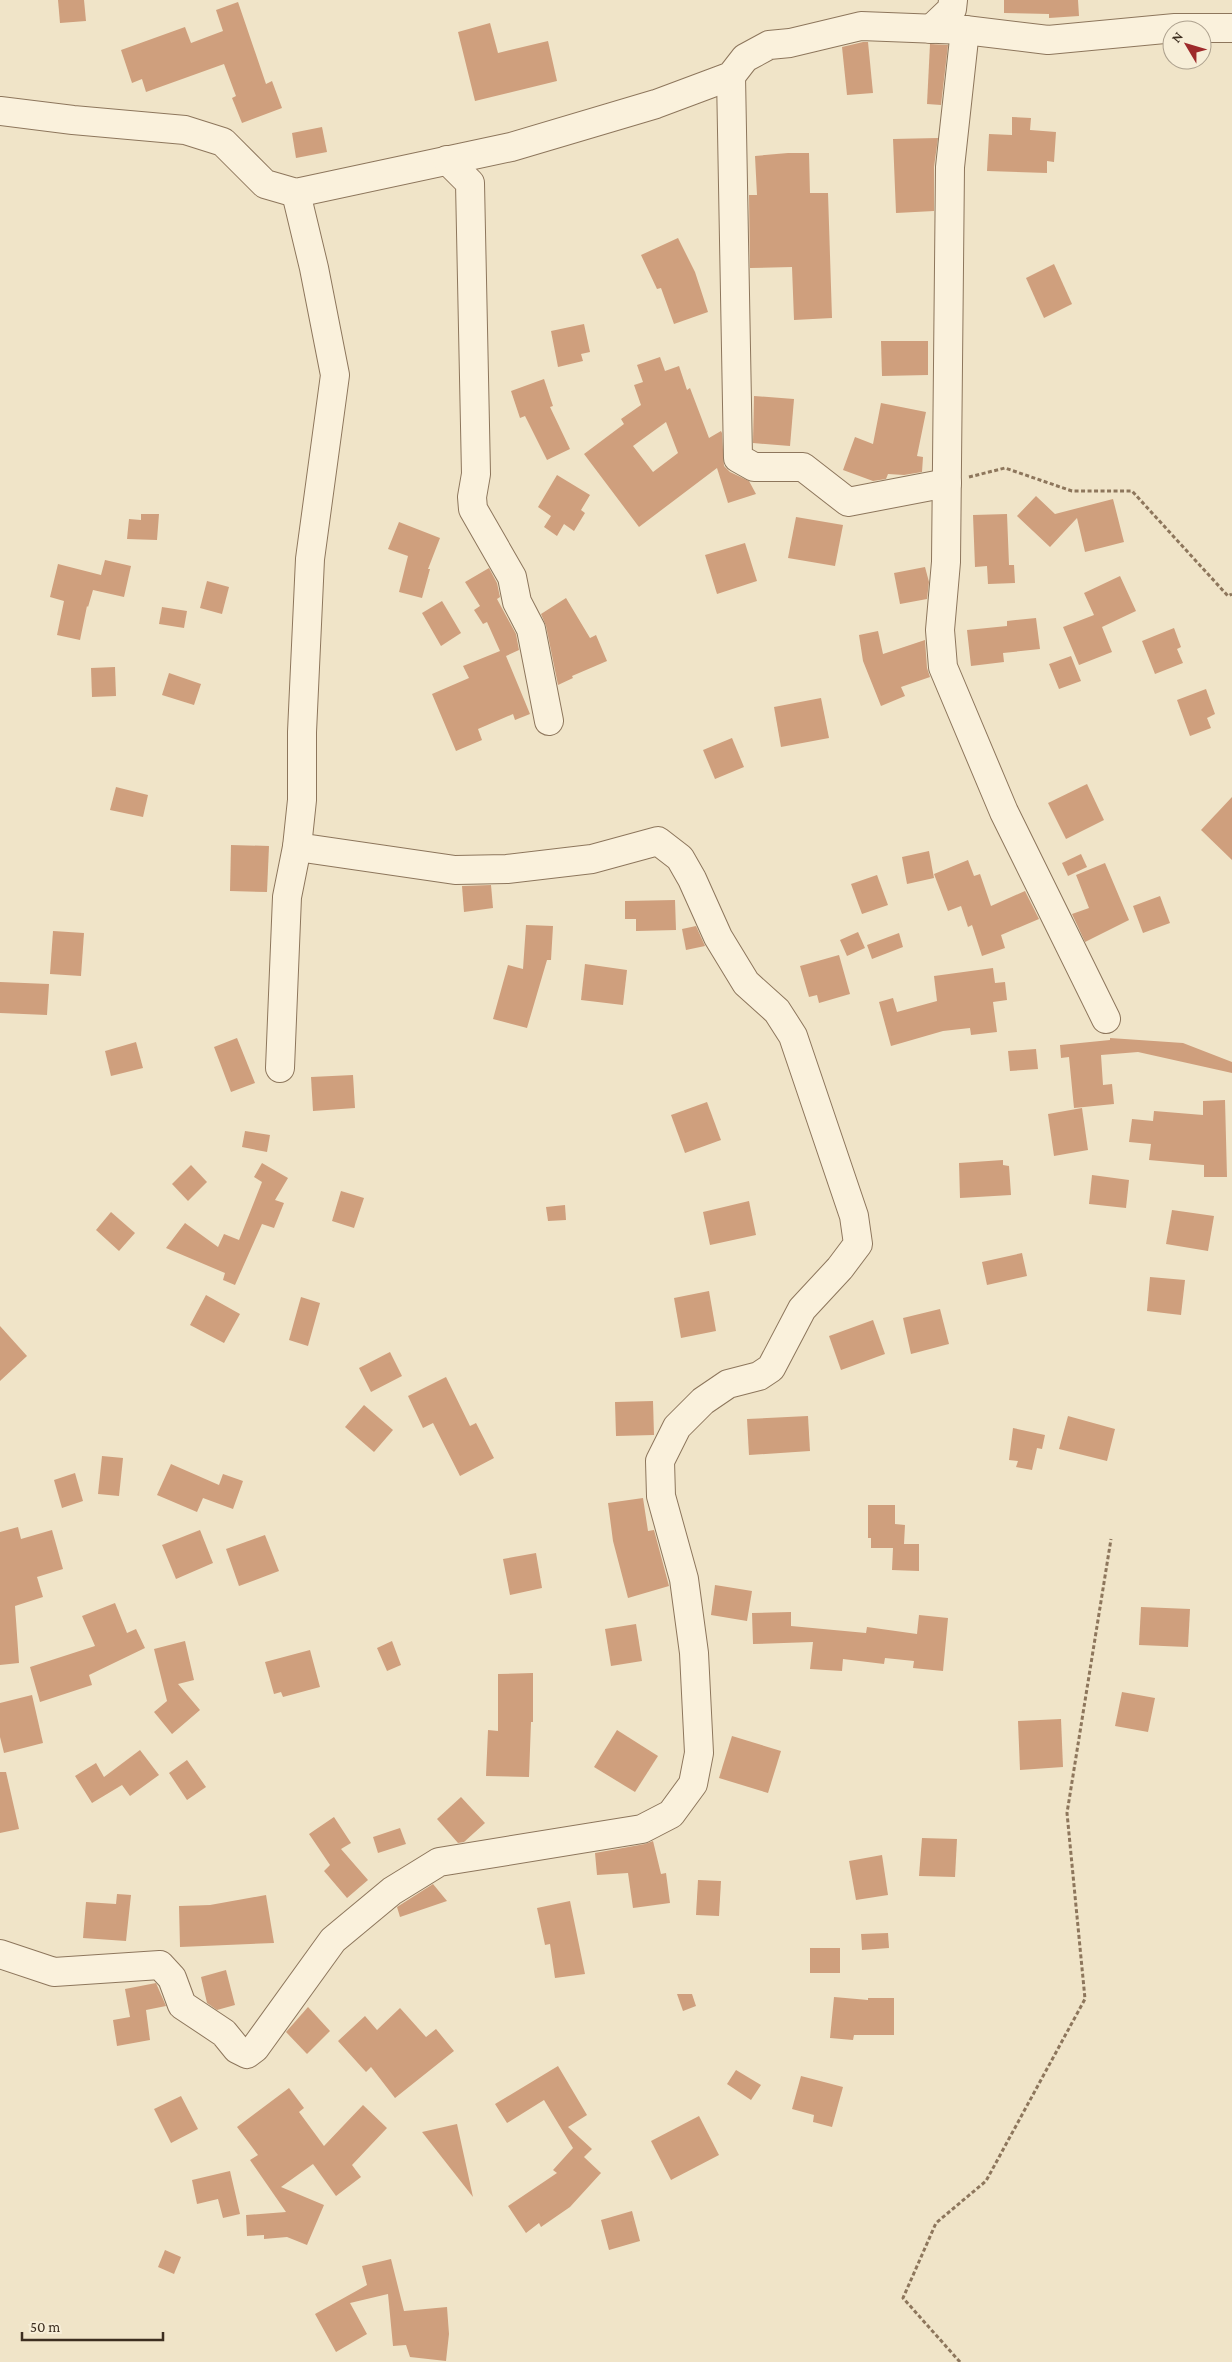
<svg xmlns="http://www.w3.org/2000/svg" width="1232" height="2362" font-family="'Crimson Pro',serif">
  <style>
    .building { fill: #cf9f7d; fill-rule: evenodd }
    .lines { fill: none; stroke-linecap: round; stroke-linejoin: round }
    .minor-casing { stroke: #8d765c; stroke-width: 30 }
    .path { stroke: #8d765c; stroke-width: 3; stroke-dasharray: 4 2.5; stroke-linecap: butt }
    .minor { stroke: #faf1dc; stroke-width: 28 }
  </style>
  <rect width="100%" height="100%" fill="#f0e4c8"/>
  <g class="building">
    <polygon points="58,0 84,0 86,21 60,23"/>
    <polygon points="1004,0 1078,0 1079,16 1049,18 1049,14 1004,13"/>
    <polygon points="238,2 266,84 272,81 282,108 242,123 232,98 236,96 224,64 146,92 142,79 132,83 121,50 185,27 191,43 223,31 216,10"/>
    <polygon points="490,23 498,53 548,41 557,81 475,101 458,32"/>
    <polygon points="863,42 868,42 873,93 847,95 842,47"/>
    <polygon points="930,44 948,45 941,105 927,104"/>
    <polygon points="1012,117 1031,118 1030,130 1056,132 1054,162 1047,161 1047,173 987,171 989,134 1012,135"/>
    <polygon points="322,127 327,152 296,158 292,133"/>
    <polygon points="938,138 934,167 934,211 896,213 893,139"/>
    <polygon points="788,153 809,153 810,193 828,193 832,318 794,320 792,267 750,268 749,195 757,195 755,156"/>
    <polygon points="678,238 695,272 708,312 674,324 661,288 657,289 641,255"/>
    <polygon points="1054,264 1072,304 1044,318 1026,278"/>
    <polygon points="584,324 590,352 581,354 583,361 558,367 551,331"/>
    <polygon points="881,341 928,341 928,375 882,376"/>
    <path d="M660,357l5,14 14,-5 8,24 3,-2 19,50 12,-7 1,2 2,33 6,6 19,9 7,13 -28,9 -11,-35 -78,59 -55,-73 40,-30 -3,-5 20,-14 -7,-20 9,-3 -6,-17zM666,422l12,31 -25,19 -20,-26z"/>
    <polygon points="544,379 553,406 550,407 570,449 547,460 525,416 520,418 511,391"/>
    <polygon points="754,396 794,399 790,446 753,443"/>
    <polygon points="881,403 926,412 917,456 923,457 922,472 904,475 888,474 886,479 873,481 843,470 855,437 873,444"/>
    <polygon points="557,475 590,495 581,510 585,513 574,531 564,524 557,536 544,527 551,516 538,507"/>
    <polygon points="1036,496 1055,514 1113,499 1124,542 1085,552 1077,518 1050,547 1017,516"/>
    <polygon points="141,514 159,514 157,540 127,539 129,519 141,520"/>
    <polygon points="1007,514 1009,565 1014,565 1015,583 988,584 987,566 975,567 973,515"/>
    <polygon points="796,517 843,525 835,566 788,558"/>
    <polygon points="399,522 440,538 428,569 430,569 422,598 399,592 408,556 388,549"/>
    <polygon points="745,543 757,581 717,594 705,555"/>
    <polygon points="105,560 131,566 124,597 93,590 88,607 87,606 80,640 57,635 64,601 50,597 58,564 101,575"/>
    <polygon points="925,567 929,582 927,599 900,604 894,573"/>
    <polygon points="489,568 497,583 500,597 497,599 516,634 519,650 506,656 530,714 515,720 513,714 478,729 482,740 456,751 432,694 469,678 463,666 500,651 487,622 483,624 474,610 480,606 465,582"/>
    <polygon points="1120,576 1136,611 1102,627 1112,652 1079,665 1063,627 1094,615 1084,593"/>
    <polygon points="207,581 229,587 222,614 200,608"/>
    <polygon points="566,598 590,638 596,635 607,661 572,676 573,678 558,685 546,626 541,614"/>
    <polygon points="442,601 461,633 441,646 422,613"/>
    <polygon points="162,607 187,611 184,628 159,624"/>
    <polygon points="1036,618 1040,649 1003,653 1004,662 971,666 967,630 1007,626 1007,621"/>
    <polygon points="1174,628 1181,647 1177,649 1183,663 1155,674 1142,641"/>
    <polygon points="878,631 883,654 925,640 927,668 930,677 901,687 905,696 881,706 863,661 859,635"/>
    <polygon points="1071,656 1081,681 1059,689 1049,664"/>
    <polygon points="115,667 116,696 92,697 91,668"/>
    <polygon points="169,673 201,684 194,705 162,695"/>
    <polygon points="1206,689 1215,714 1207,718 1211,728 1190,736 1177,700"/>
    <polygon points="821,698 829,738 781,747 774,707"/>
    <polygon points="732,738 744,767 715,779 703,750"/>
    <polygon points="1087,784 1104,820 1066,839 1048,803"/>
    <polygon points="116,787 148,795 143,817 110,810"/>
    <polygon points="1232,797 1232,860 1201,830"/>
    <polygon points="231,845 269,846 267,892 230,891"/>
    <polygon points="929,851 934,878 907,884 902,857"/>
    <polygon points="1081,854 1087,867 1068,876 1062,863"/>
    <polygon points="968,860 974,876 980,874 991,906 1025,891 1039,919 1001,935 1005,948 982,956 972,925 968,927 961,906 948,911 934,874"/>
    <polygon points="1105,863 1129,920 1085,942 1072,914 1089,908 1076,875"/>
    <polygon points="877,875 888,905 862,914 851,884"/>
    <polygon points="491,885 493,908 464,912 462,886"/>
    <polygon points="1160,896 1170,923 1143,933 1133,906"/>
    <polygon points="675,900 676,930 636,931 636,919 625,919 625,901"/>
    <polygon points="526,925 553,926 551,960 547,960 527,1028 493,1019 508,965 523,969"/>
    <polygon points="696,926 705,946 686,950 682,929"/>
    <polygon points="53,931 84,933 81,976 50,974"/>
    <polygon points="858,932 865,948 847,956 840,940"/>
    <polygon points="899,933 903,947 872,959 867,945"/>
    <polygon points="839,955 850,994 819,1003 817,995 809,997 800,966"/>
    <polygon points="585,964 627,970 623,1005 581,1000"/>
    <polygon points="993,968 995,983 1005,982 1007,1000 993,1002 997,1032 971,1035 970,1028 943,1031 891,1046 879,1002 893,998 897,1012 937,1001 934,976"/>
    <polygon points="0,982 49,984 47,1015 0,1013"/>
    <polygon points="237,1038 255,1083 231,1092 214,1047"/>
    <polygon points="1110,1038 1183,1043 1232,1062 1232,1073 1138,1052 1101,1055 1103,1085 1112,1084 1114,1104 1074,1108 1069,1057 1061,1058 1060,1045 1110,1040"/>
    <polygon points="136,1042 143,1068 111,1076 105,1051"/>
    <polygon points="1036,1049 1038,1069 1010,1071 1008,1051"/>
    <polygon points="353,1075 355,1108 313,1111 311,1077"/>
    <polygon points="1225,1100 1227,1177 1204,1177 1204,1165 1149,1160 1151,1144 1129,1142 1132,1119 1153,1121 1154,1111 1203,1115 1203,1101"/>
    <polygon points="707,1102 721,1140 685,1153 671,1115"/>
    <polygon points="1082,1108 1088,1150 1054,1156 1048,1114"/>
    <polygon points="245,1131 270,1135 267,1152 242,1147"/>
    <polygon points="1003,1160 1003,1165 1009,1166 1011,1195 960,1198 959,1163"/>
    <polygon points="262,1163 288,1178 275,1200 284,1203 274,1228 262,1224 235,1285 223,1280 225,1273 166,1248 185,1223 218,1247 224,1234 239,1240 262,1182 254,1177"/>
    <polygon points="191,1165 207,1182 188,1201 172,1184"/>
    <polygon points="1092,1175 1129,1180 1126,1208 1089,1204"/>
    <polygon points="341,1191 364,1198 354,1228 332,1221"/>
    <polygon points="749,1201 756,1235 710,1245 703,1212"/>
    <polygon points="565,1205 566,1220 548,1221 546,1207"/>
    <polygon points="1172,1210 1214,1216 1208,1251 1166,1244"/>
    <polygon points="111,1212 135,1233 119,1251 96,1230"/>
    <polygon points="1022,1253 1027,1276 987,1285 982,1262"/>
    <polygon points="1150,1277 1185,1280 1181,1315 1147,1311"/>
    <polygon points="709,1291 716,1331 681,1338 674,1298"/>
    <polygon points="206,1295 240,1314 224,1343 190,1325"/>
    <polygon points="301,1297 320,1303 308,1346 289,1340"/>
    <polygon points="940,1309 949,1344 911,1354 903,1318"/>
    <polygon points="873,1320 885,1354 841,1370 829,1336"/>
    <polygon points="0,1326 27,1356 0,1381"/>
    <polygon points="390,1352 402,1376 371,1392 359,1368"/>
    <polygon points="446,1377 470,1426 476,1423 494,1458 460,1476 433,1423 423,1428 408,1396"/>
    <polygon points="653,1401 654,1435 616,1436 615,1402"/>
    <polygon points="364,1405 393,1430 374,1452 345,1427"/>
    <polygon points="808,1416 810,1451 749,1455 747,1419"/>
    <polygon points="1068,1416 1115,1429 1107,1461 1059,1449"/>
    <polygon points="1013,1428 1045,1435 1042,1449 1037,1448 1032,1470 1016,1467 1018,1461 1009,1460"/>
    <polygon points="102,1456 123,1458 119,1496 98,1494"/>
    <polygon points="171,1464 219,1485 223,1474 243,1481 233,1509 203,1498 197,1512 157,1495"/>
    <polygon points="75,1473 83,1501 62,1508 54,1480"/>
    <polygon points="643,1498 648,1531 654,1530 669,1586 628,1598 613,1541 608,1503"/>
    <polygon points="868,1505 895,1505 895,1524 905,1525 904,1544 919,1544 919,1571 892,1570 893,1548 871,1548 871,1538 868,1538"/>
    <polygon points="18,1527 21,1539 52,1530 63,1569 37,1577 43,1597 15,1606 19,1663 0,1665 0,1532"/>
    <polygon points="200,1530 213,1563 176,1579 162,1545"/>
    <polygon points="265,1535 279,1571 239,1586 226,1549"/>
    <polygon points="536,1553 542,1588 510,1595 503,1559"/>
    <polygon points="715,1585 752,1591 747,1621 711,1615"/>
    <polygon points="115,1603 127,1633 136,1629 145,1648 89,1675 92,1685 40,1702 30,1667 95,1646 82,1616"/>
    <polygon points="1141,1607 1190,1609 1188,1647 1139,1645"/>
    <polygon points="791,1612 791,1626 866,1633 867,1627 917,1634 919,1615 948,1618 943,1671 913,1668 914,1661 885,1658 884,1664 843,1659 842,1671 810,1669 813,1642 753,1644 752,1613"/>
    <polygon points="636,1624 642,1661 611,1666 605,1629"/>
    <polygon points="185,1641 194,1680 178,1684 200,1710 172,1734 154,1712 167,1701 154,1649"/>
    <polygon points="392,1641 401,1665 387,1671 377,1648"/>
    <polygon points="310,1650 320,1687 283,1697 281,1692 274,1694 265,1662"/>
    <polygon points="533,1673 533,1722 531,1722 529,1777 486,1776 488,1730 498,1731 498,1674"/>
    <polygon points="1122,1692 1155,1698 1148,1732 1115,1726"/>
    <polygon points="32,1695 43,1743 4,1753 0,1737 0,1703"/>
    <polygon points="1061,1719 1063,1767 1020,1770 1018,1721"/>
    <polygon points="617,1730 658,1756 635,1792 594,1767"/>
    <polygon points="732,1736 781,1751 768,1793 719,1778"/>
    <polygon points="140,1750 159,1775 130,1796 122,1785 92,1803 75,1776 96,1763 104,1777"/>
    <polygon points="187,1760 206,1787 187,1800 169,1773"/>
    <polygon points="0,1772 6,1772 19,1829 0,1833"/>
    <polygon points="461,1797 485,1823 464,1842 458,1843 437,1819"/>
    <polygon points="334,1817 351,1843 341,1849 368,1880 347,1898 324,1871 330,1865 309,1834"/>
    <polygon points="400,1828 406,1844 378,1853 373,1837"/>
    <polygon points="922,1838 957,1839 955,1877 919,1876"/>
    <polygon points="653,1841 661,1874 666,1873 670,1903 633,1908 628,1873 597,1875 595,1853 645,1844"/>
    <polygon points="882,1855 888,1895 856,1900 849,1861"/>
    <polygon points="698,1880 721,1881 719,1916 696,1915"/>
    <polygon points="433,1884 447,1901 400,1917 397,1907"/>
    <polygon points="117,1894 131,1895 126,1941 83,1938 86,1902 116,1904"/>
    <polygon points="266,1895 274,1943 180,1947 179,1906 210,1905"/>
    <polygon points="570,1901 585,1974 555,1978 550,1944 545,1945 537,1908"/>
    <polygon points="888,1933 889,1948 862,1950 861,1934"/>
    <rect x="810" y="1948" width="30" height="25"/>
    <polygon points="226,1970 235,2005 217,2010 207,2003 201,1977"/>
    <polygon points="156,1983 166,2006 146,2010 150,2040 117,2046 113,2020 130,2017 125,1989"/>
    <polygon points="677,1994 692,1994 696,2006 683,2011"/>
    <polygon points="834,1997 868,2000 868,1998 894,1998 894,2035 854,2035 853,2040 830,2038"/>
    <polygon points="308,2007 330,2031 307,2054 286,2032"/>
    <polygon points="400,2008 426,2037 436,2029 454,2051 395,2098 371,2067 366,2072 338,2041 365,2016 377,2030"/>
    <polygon points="558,2066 587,2115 568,2127 592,2149 584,2157 601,2173 570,2207 541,2227 539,2223 526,2233 508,2206 557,2173 553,2170 573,2148 544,2100 507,2123 495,2104"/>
    <polygon points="736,2070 761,2085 751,2100 727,2084"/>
    <polygon points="801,2076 843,2087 832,2127 813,2122 814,2115 792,2109"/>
    <polygon points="289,2088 304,2108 299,2112 324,2146 363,2105 387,2128 352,2165 361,2177 336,2196 313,2164 281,2187 324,2205 307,2245 287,2237 264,2239 264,2235 247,2236 246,2215 286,2212 250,2160 258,2155 237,2127"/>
    <polygon points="181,2096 198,2129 171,2143 154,2109"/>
    <polygon points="699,2116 719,2155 671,2180 651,2141"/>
    <polygon points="457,2124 473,2197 422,2132"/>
    <polygon points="230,2171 240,2214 223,2218 218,2199 197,2204 192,2180"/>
    <polygon points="632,2211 640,2241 609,2250 601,2220"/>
    <polygon points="165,2250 181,2257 174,2274 158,2267"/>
    <polygon points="391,2259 404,2311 447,2307 449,2334 446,2361 410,2357 406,2345 393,2346 388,2294 350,2303 367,2334 336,2352 315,2314 367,2285 362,2266"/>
  </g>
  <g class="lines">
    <defs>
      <g id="minor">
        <polyline points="931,29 952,9 953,0"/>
        <polyline points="965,30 950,167 946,562 940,630 943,667 1004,812 1106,1019"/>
        <polyline points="731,76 738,458 754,467 803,467 848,502 947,483"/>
        <polyline points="0,111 73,120 185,130 223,142 265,184 296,193 511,147 656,104 731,76 745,58 769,45 790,43 861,26 965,30 1048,40 1175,28 1232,28"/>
        <polyline points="447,160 470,183 476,474 472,497 473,509 512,577 517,602 531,629 549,721"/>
        <polyline points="280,1068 287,897 297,847 302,800 302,732 310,559 335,375 314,268 296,193"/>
        <polyline points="0,1954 54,1972 160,1965 172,1978 182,2005 224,2033 237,2049 247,2054 255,2048 333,1940 392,1891 439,1862 642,1829 671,1814 693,1784 699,1753 694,1653 684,1579 661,1496 660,1461 677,1427 703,1401 728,1384 759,1376 771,1368 802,1309 840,1268 858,1244 854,1216 793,1036 777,1011 746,983 718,937 692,879 680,858 658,841 592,859 507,869 455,870 297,847"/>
      </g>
    </defs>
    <use href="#minor" class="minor-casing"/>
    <g class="path">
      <polyline points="969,477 1005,468 1072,491 1132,491 1228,596 1232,594"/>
      <polyline points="960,2362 903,2298 936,2223 986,2181 1085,1999 1067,1813 1111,1539"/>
    </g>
    <use href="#minor" class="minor"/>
  </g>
  <g transform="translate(1187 45) rotate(308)"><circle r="24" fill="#f7eed8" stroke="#ada18e"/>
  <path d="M0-4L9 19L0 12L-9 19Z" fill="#9e2a2b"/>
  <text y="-8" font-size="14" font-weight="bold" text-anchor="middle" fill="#3d2e20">N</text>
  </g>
  <path d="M22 2332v8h141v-8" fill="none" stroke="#3d2e20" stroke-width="2.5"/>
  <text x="30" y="2332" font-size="15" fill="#3d2e20" stroke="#f7eed8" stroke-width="4" paint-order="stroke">50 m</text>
</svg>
